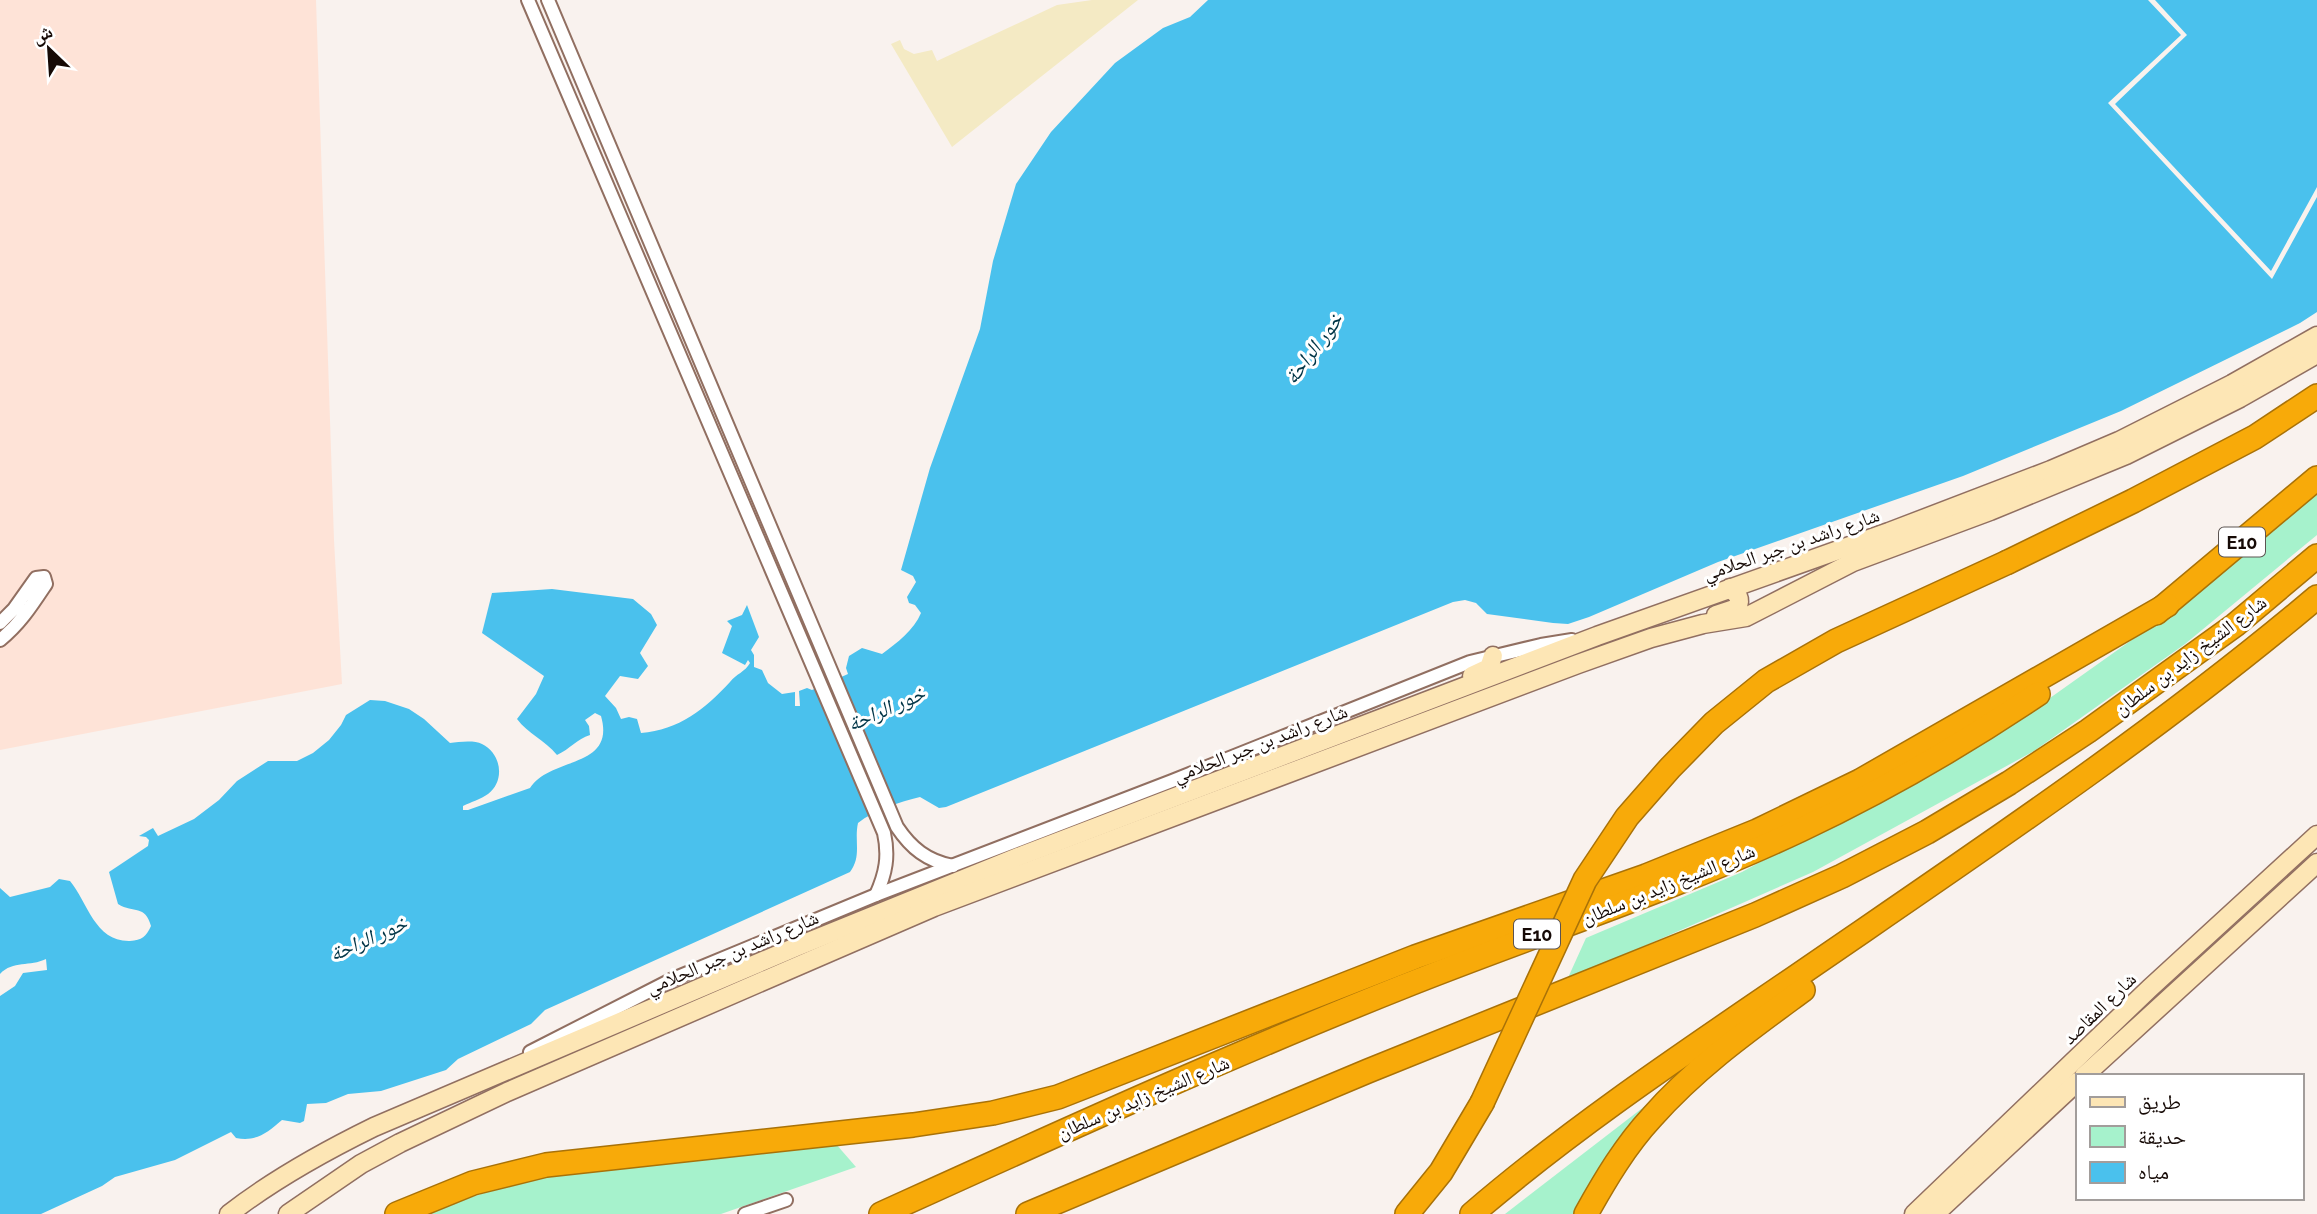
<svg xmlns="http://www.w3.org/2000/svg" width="2317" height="1214" font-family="Raleway,'Noto Naskh Arabic',sans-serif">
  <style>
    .built { fill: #fee3d7 }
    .green { fill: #a6f2cc }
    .sand { fill: #f4eac4 }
    .water { fill: #4ac1ed }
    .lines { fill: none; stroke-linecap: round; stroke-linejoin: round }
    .street-casing { stroke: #916f61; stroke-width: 16 }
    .secondary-casing { stroke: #916f61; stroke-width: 21 }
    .highway-casing { stroke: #a97208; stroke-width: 26 }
    .street { stroke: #fff; stroke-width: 12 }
    .secondary { stroke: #fde6b5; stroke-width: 18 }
    .highway { stroke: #f8aa09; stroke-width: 23 }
    .highway-bridge-casing { stroke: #a97208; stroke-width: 26; stroke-linecap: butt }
    .highway-bridge { stroke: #f8aa09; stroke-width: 23 }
    .labels { text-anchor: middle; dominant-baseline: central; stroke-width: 6; stroke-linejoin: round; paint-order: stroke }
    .shield { fill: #fff; stroke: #5c5451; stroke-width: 2 }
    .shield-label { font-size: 18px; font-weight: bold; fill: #160a06 }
    .street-label { font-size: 19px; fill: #160a06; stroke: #fff }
    .water-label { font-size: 21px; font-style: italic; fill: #003547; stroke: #fff }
  </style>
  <rect width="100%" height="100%" fill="#f9f2ee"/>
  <polygon class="built" points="0,0 316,0 334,540 342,684 0,750"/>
  <g class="green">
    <polygon points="2317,493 2317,535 2185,644 2034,751 1813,872 1567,980 1586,938 1742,872 2012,725 2157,622"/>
    <polygon points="1658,1096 1576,1214 1505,1214"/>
    <polygon points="836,1144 856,1167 721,1214 428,1214 451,1204 502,1187 565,1171"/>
  </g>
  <polygon class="sand" points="1092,0 1138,0 952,147 891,44 900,40 904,49 914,54 932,50 937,61 1057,5"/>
  <g class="water">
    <path d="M1208,0h940l33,35 -73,68 164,176 45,-82v115l-17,11 -179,88 -158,65 -245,86 -129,55 -21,7 -15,-1 -66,-9 -11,-11 -11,-3 -12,2 -507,205 -7,1 -19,-11c-20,5 -46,13 -62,26 -4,18 4,33 -8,49l-305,138 -14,14 -73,35 -12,11 -65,21 -33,3 -22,9 -19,1 -3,17 -4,2 -18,-3c-15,13 -26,22 -46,18l-5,-6 -56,28 -60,17 -13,9 -61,28h-41v-218l15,-10 8,-13 24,-3 -1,-11c-16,8 -33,1 -46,15v-86l10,9 40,-10 9,-8 11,2c18,22 25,61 60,60 12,-1 16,-4 21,-15 -6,-22 -17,-12 -33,-22l-9,-32 39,-26 1,-6 -3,-3 -7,-1 14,-8 5,8 36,-17 25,-19 18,-19 31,-20h29l16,-8 16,-13 12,-15 5,-10 24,-15 15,1 24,8 15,10 26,24c9,-1 24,-3 32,1 20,10 23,37 6,50 -7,5 -17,8 -25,12v4h5l62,-22c21,-32 86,-19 71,-72l-6,-3 -10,7 4,6 1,9c-13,4 -20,14 -33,20 -12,-15 -29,-21 -40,-36l19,-25 8,-18 -62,-43 10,-40 60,-4 81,10 18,15 6,11 -17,28 8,13 -10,13 -18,-3 -15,20 11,12 5,11 8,-2 8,2 4,14c38,-3 64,-24 89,-51 6,-8 15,-10 20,-19l-2,-3 -3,5 -23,-12 10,-27 -5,-5 15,-6 5,-10 12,32 -8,13 3,5v12l8,3 6,13 14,11 13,-2v14h5l-1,-15 8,-3 5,2 36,-16 -2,-6 3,-12 13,-8 20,6c15,-11 32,-24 39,-41l-6,-8 -6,-2 -2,-6 9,-15 -3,-6 -12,-6 29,-102 50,-139 13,-68 23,-77 35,-52 64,-69 48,-35 27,-11z"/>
    <polygon points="2155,0 2317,0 2317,187 2271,271 2115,104 2187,35"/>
  </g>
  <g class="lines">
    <defs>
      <g id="street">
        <path d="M528,0l356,833c5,23 2,40 -8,62"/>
        <path d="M548,0l349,827c14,21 30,34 56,39"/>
        <path d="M0,623l14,-14 22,-31 8,-1 2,7c-14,21 -26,40 -46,56"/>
        <polyline points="530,1052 673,979 876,895 1172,781 1470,662 1541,645 1572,640"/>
        <polyline points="745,1214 786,1200"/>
      </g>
      <g id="secondary">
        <path d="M1716,615l21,-7c5,-10 0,-14 -7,-20"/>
        <polyline points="1472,676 1489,668 1493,656"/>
        <polyline points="2084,1076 2317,863"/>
        <path d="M229,1214c45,-35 94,-62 145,-87l422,-180 227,-92 574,-219 292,-104 162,-62 68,-29 113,-57 85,-48"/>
        <polyline points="288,1214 361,1164 400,1143 507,1092 934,907 1578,664 1651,638 1703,624 1746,617 1853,562 1990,511 2126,455 2240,398 2317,354"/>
        <polyline points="1914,1214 2150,988 2317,835"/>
        <polyline points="1935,1214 2077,1082"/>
      </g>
      <g id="highway">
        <polyline points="2008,562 2133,501 2255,437 2317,396"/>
        <polyline points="2156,613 2317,478"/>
        <polyline points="397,1214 473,1183 546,1165 913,1125 993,1113 1058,1097 1415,957 1646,876 1757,831 1860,781 2167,605"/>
        <path d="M881,1214c172,-78 345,-157 521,-227 132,-53 269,-96 398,-157 83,-39 162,-85 238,-136"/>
        <polyline points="1028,1214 1368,1071 1755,915 1842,876 1927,832 2009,783 2088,731 2235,625 2317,556"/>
        <polyline points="1407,1214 1441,1172 1482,1103"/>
        <path d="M1472,1214c99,-85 208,-158 315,-231 180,-124 363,-245 530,-386"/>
        <path d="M1586,1214c19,-34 39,-68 66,-97 44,-50 98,-88 151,-127"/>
      </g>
    </defs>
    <use href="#street" class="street-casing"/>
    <use href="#secondary" class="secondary-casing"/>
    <use href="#highway" class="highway-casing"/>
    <use href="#street" class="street"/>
    <use href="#secondary" class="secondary"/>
    <use href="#highway" class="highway"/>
    <defs>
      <polyline id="highway-bridge" points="1482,1103 1585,880 1627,817 1670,768 1714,723 1766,681 1836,641 2008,562"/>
    </defs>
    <use href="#highway-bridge" class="highway-bridge-casing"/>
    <use href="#highway-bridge" class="highway-bridge"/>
  </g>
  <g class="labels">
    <g class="shield">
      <rect x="2219" y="527.5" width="46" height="29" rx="5"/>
      <rect x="1514" y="919.5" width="46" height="29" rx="5"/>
    </g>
    <g class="shield-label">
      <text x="2242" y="542">E10</text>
      <text x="1537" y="934">E10</text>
    </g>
    <g class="street-label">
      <text transform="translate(1791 544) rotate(-19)">شارع راشد بن جبر الحلامي</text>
      <text transform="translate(2190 655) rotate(-37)">شارع الشيخ زايد بن سلطان</text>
      <text transform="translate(1260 743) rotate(-21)">شارع راشد بن جبر الحلامي</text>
      <text transform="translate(1668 884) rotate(-22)">شارع الشيخ زايد بن سلطان</text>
      <text transform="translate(732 952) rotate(-23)">شارع راشد بن جبر الحلامي</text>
      <text transform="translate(2099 1008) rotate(-44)">شارع المقاصد</text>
      <text transform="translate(1143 1097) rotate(-23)">شارع الشيخ زايد بن سلطان</text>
    </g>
    <g class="water-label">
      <text transform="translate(1313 348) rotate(-53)">خور الراحة</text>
      <text transform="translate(886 708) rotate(-24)">خور الراحة</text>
      <text transform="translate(368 938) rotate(-24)">خور الراحة</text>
    </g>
  </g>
  <rect x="2076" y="1074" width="228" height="126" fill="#ffffff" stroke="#a29d9b" stroke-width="2"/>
  <rect x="2090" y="1097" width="35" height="10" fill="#fde6b5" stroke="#a29d9b" stroke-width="2"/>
  <text x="2138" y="1109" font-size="21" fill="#160a06">طريق</text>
  <rect x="2090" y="1126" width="35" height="21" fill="#a6f2cc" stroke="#a29d9b" stroke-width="2"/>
  <text x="2138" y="1144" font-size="21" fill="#160a06">حديقة</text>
  <rect x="2090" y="1162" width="35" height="21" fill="#4ac1ed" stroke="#a29d9b" stroke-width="2"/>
  <text x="2138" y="1179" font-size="21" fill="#160a06">مياه</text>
  <g transform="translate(49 49) rotate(335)" stroke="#ffffff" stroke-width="5" paint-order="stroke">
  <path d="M0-5L12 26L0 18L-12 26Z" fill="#160a06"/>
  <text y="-10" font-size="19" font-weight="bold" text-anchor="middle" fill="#160a06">ش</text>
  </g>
</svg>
